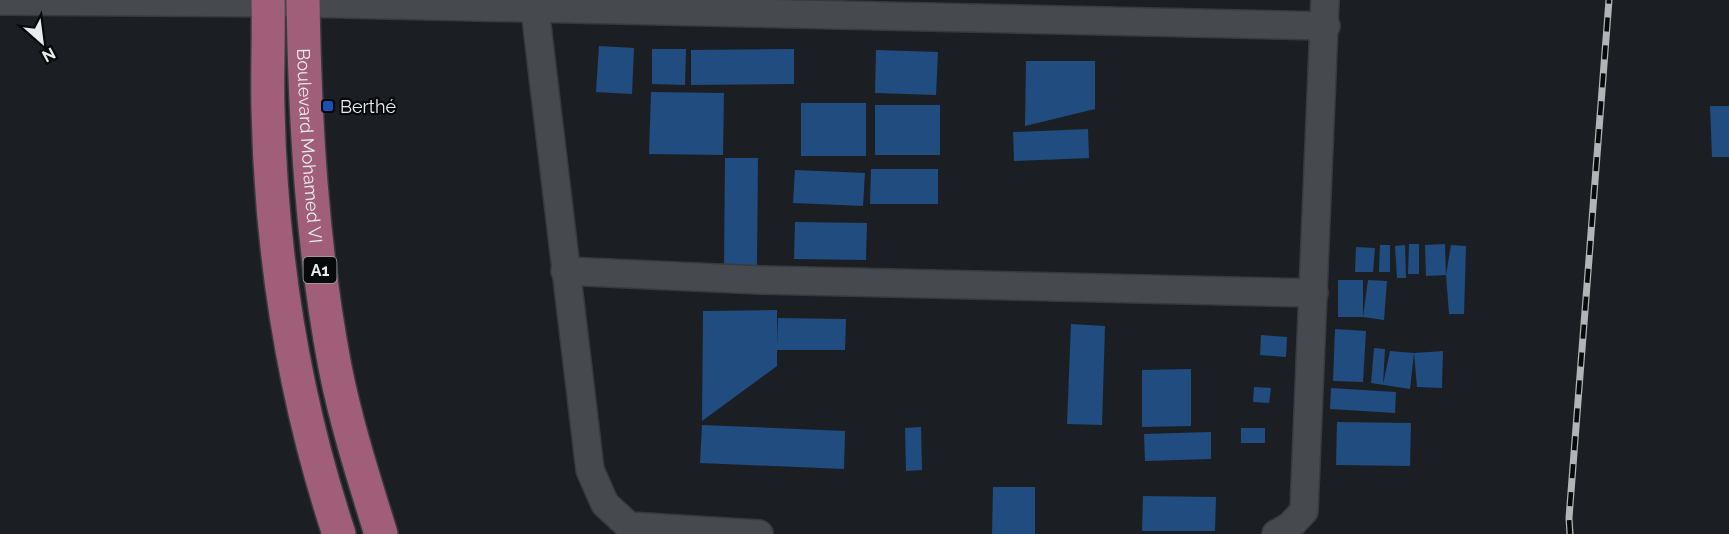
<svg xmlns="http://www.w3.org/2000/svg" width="1729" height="534" font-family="Raleway,sans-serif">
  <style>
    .building { fill: #204c7f }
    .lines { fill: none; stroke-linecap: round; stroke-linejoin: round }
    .minor-casing { stroke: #383b3e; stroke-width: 30 }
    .major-casing { stroke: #383b3e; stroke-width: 36 }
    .minor { stroke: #464a4f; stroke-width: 27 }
    .major { stroke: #a05e78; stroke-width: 33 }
    .rail-casing { stroke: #b1b5b8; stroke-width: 7 }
    .rail { stroke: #07090a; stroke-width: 4.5; stroke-dasharray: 14; stroke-linecap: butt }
    .transit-dot { fill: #1a4fb4; stroke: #07090a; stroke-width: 2 }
    .labels { text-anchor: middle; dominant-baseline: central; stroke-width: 4.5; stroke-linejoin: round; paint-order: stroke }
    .shield { fill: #07090a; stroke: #a5a8aa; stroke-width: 1.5 }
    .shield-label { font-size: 16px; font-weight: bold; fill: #e9ecef }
    .poi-label { font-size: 18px; fill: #e9ecef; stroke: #07090a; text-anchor: start }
    .street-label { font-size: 18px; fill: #e9ecef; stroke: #07090a }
  </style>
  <rect width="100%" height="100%" fill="#1b1f23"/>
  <g class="building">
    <rect x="818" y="0" width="26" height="6"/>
    <polygon points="599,46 634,48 632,94 596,92"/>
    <polygon points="652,49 686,49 685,85 652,84"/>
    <polygon points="794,49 794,84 691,85 691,50"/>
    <polygon points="876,50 938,52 936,95 875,93"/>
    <polygon points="1026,61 1095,61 1095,109 1025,126"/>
    <polygon points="651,92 724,93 723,155 649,154"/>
    <rect x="801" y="103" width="65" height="53"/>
    <rect x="875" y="105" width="65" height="50"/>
    <polygon points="1710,106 1729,106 1729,157 1712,157"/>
    <polygon points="1088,129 1089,158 1014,161 1013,132"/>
    <polygon points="725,158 758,158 757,266 724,266"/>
    <polygon points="871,169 938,169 938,204 870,204"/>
    <polygon points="795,170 865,173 863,206 793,203"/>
    <polygon points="795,222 867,223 866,260 794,259"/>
    <polygon points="1409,244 1419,244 1419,274 1408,274"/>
    <polygon points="1445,244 1446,275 1426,276 1425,245"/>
    <polygon points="1380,245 1390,245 1390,272 1379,272"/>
    <polygon points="1405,245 1406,278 1397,278 1395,246"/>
    <polygon points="1451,245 1466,246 1464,314 1449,314 1446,275"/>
    <polygon points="1356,247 1375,248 1373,272 1355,272"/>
    <rect x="1338" y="280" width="25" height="37"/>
    <polygon points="1368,280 1387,281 1384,320 1363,317"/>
    <polygon points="777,310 777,344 778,318 846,319 845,350 777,350 777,366 702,421 703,311"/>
    <polygon points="1071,324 1105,326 1102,425 1067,424"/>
    <polygon points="1335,329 1366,331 1363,382 1333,381"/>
    <polygon points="1261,335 1287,337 1286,357 1260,355"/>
    <polygon points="1374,348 1385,349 1383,384 1390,351 1414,353 1410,389 1371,383"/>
    <polygon points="1443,351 1442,388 1417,387 1414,353"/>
    <polygon points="1191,369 1191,426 1142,427 1142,370"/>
    <polygon points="1254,387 1271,388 1269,403 1253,402"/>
    <polygon points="1331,388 1396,392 1395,413 1330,409"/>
    <polygon points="1337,422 1411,423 1410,466 1336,465"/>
    <polygon points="702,425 845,431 844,469 700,463"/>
    <polygon points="921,427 922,470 906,471 905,428"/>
    <rect x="1241" y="428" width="24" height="15"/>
    <polygon points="1211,432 1211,459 1145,461 1144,434"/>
    <polygon points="993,487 1035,487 1035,534 992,534"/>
    <polygon points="1143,496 1216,497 1215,531 1142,531"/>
  </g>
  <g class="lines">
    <defs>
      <g id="minor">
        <polyline points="0,1 303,3 1326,26"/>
        <polyline points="535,9 590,470 605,504 629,526 759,534"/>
        <polyline points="565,271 760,280 1314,293"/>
        <polyline points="1276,534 1290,526 1304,511 1325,0"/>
      </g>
      <g id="major">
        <path d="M268,0c1,36 -1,73 0,109 3,144 26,289 71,425"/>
        <path id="s1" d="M303,0c2,123 9,246 32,367 11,56 29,112 46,167"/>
      </g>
    </defs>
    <use href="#minor" class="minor-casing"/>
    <use href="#major" class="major-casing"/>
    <use href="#minor" class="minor"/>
    <use href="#major" class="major"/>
    <defs>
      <polyline id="rail" points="1570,534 1569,518 1609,0"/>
    </defs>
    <use href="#rail" class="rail-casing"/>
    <use href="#rail" class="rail"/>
  </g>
  <rect class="transit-dot" x="322" y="100" width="12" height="12" rx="3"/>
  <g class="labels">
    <rect class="shield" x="303.5" y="257" width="33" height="26" rx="4.5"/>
    <g class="shield-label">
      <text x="320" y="270">A1</text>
    </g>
    <g class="poi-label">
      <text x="340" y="106">Berthé</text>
    </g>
    <g class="street-label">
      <text stroke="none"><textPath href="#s1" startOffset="146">Boulevard Mohamed VI</textPath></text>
    </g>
  </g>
  <g transform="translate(42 42) rotate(152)" stroke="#07090a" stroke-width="4.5" paint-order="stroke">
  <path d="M0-4.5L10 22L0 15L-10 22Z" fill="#e9ecef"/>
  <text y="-9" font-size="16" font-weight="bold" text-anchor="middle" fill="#e9ecef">N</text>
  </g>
</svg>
